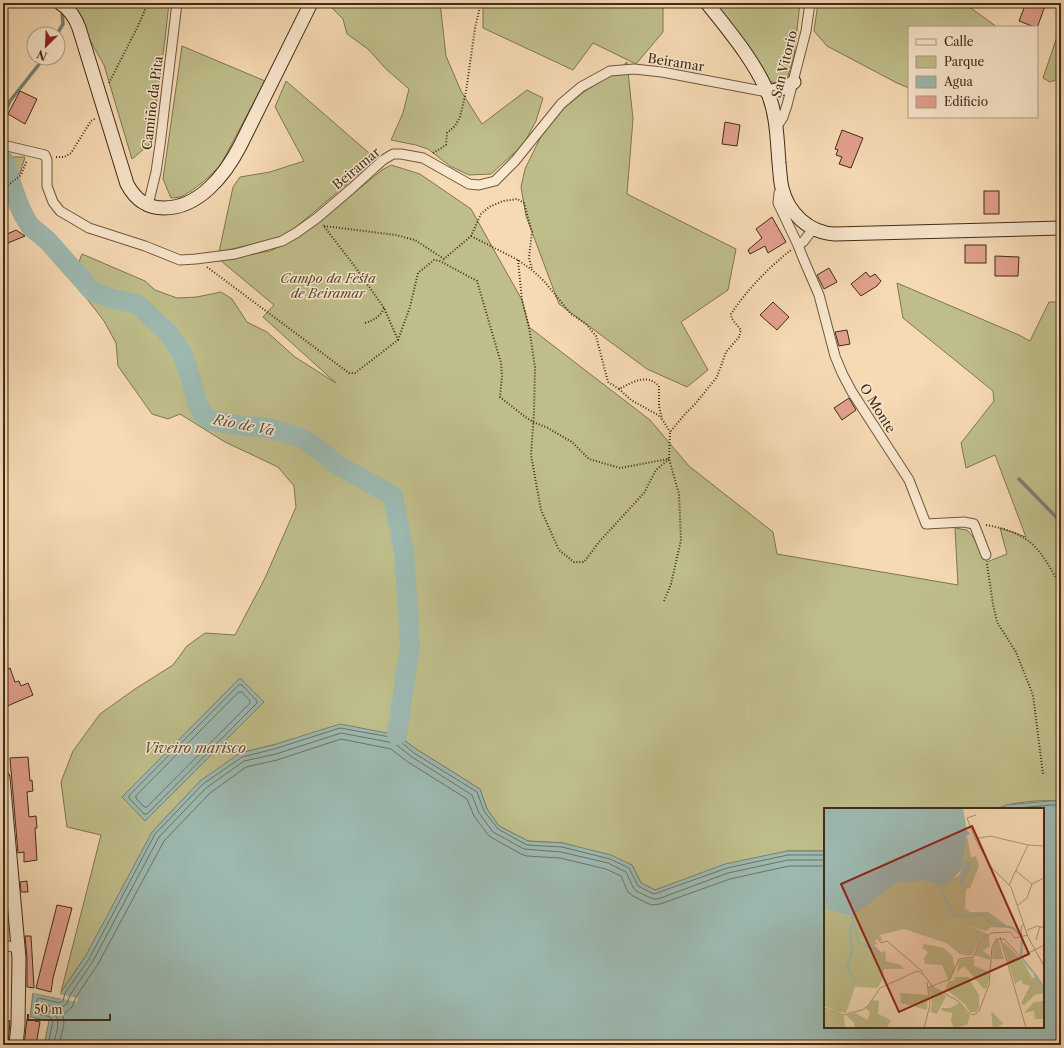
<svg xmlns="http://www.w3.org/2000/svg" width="1064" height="1048" font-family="'Libre Caslon Text',serif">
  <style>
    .green { fill: #bfbe8b; stroke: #807551 }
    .water { fill: #9dbab2; stroke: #788174 }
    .pier { fill: #f6dab4 }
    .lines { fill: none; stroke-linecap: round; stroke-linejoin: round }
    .shore { stroke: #6f7364; stroke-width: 1 }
    .stream { stroke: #788174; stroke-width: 3.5 }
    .river { stroke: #9dbab2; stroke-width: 20 }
    .building { fill: #e2a08e; stroke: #412c17 }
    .street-casing { stroke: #6e583e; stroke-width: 11 }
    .secondary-casing { stroke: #412c17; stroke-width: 15 }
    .path { stroke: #412c17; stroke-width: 2; stroke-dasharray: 1 2; stroke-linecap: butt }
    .street { stroke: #f9e7ce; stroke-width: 9 }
    .secondary { stroke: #f9e7ce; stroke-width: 13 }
    .labels { text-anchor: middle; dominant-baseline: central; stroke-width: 3; stroke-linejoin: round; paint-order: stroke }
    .street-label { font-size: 13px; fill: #412c17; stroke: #f9e7ce }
    .park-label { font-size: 13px; font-style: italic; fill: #5a492e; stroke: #f9e7ce }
    .water-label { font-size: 14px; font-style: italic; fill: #58503e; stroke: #f9e7ce }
    .inset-river { fill: none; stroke: #9dbab2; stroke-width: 2 }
    .inset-road { fill: none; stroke: #ae9475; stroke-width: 1 }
    .view { fill: #8f2418; fill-opacity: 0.15; stroke: #8f2418; stroke-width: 2 }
    .inset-edge { fill: none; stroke: #412c17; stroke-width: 2 }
  </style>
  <rect width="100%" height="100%" fill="#f6dab4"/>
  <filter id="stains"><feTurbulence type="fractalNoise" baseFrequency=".005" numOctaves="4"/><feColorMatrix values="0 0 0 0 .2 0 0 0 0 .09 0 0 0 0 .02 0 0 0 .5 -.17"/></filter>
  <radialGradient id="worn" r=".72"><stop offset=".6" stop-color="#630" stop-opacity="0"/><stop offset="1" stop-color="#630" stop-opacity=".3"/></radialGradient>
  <g class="green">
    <polygon points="74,3 169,3 165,39 151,143 132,159 104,65 79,21"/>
    <polygon points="327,3 440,3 446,56 461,91 482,124 527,90 543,98 536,121 523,145 491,174 469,175 450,166 428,149 416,145 391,140 403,113 409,89 386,69 368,49 347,34 343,19"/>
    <polygon points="483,3 663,3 663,32 636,64 593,43 573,70 483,28"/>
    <polygon points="713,3 800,3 794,56 788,76 776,83 768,81"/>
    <polygon points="818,3 964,3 997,27 909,27 909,88 897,83 827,46 814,31"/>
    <polygon points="1061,25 1061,78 1050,82 1043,78"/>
    <polygon points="182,46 265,81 220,166 203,182 191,191 181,197 171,198 163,179"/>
    <polygon points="627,62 633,119 627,194 736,249 728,290 681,322 708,370 687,387 647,369 559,304 526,216 521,187 525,169 549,120 584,92 612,74"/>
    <polygon points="286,81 376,159 295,228 278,238 219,252 233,187 240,177 270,172 304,161 275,107"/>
    <polygon points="12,157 25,157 20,174 14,174"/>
    <path d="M391,165l29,9 51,35 51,91 7,27 121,93 39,46 84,66 4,22 181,31 -3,-57 12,2c10,10 13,21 20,32l20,-8 -7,-26 26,9 -31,-82 -29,13 -5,-25 33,-42 -1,-10 -90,-73 -6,-35 122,52 11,6 19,-39h12v499c-19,-1 -48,0 -64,8h-172v42h-38l-132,39 -14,-7 -9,-18 -69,-22 -35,-2 -29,-15 -12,-17 -7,-20 -64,-40 -19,-14 -124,10 -33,8 -155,204 -24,35 40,-157 -34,-8 -6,-45 12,-31 27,-37 35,-25 38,-24 14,-19 18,-13 30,2 30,-57 31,-71 -2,-21 -16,-19 -53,-25 -45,-28 -12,5 -16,-5 -34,-48 -2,-23 -12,-22 -20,-26 -8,-17 2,-14 4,-10 63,27 10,9 22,8 20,-1 24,-5 11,7 15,23 20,10 28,25 41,26 -73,-66 11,-12 -54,-45 50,-9 27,-13 19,-14 66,-54z"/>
  </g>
  <g class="water">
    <polygon points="240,678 264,702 145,821 122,797"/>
    <polygon points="340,724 397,735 416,749 480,789 487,809 499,826 528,841 563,843 611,855 632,865 641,883 655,890 725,864 787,851 825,851 825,1027 1043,1027 1043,809 997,809 1006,805 1051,801 1061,801 1061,1045 44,1045 49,1021 30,1017 33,993 60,999 61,992 85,957 152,832 200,781 240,753 273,745"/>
  </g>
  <polygon class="pier" points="34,991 58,997 59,994 78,998 77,1002 33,993"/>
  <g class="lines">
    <g class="shore">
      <polygon points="239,685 242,685 257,701 257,703 147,814 144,814 129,798 129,796"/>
      <polygon points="239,692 242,692 250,701 250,703 147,807 144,807 136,798 136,796"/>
      <polyline points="1006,809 1051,805 1061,805"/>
      <polyline points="48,1045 53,1020 50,1017 35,1013 37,1000 39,998 59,1003 63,1001 65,993 89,959 155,834 203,784 242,757 274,749 340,728 396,738 414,753 477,792 484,811 498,829 527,845 562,847 610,859 629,868 638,886 654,894 727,868 788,855 825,855"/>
      <path d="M53,1045c2,-8 9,-25 1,-31 -3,-3 -9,-3 -13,-4v-4l2,-1 17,3 7,-4 3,-9 23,-34 66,-124 47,-49 38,-27 32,-7 65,-21 53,10 18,14 60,38 7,18 14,19 31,17 37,3 47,11 18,9 7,15 3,4 17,8h5l70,-26 60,-13h37"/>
      <polyline points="59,1045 64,1024 63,1015 72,1007 76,997 98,964 164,841 210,793 246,767 277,760 341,739 391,749 408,762 467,799 474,816 489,836 521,854 527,856 560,858 606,869 621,876 628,892 633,896 651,905 660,904 730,879 789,866 825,866"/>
    </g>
    <g class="stream">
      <polyline points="57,34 63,24 62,11"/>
      <polyline points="3,125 5,112 10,101 44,58"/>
      <polyline points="1019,479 1061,522"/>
    </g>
    <polyline class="river" points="3,159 18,203 23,214 30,226 48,241 92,291 113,299 137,304 167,332 183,355 191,379 197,402 203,415 210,420 235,425 269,428 304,439 338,465 393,496 404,551 410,644 397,735"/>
  </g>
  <g class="building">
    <polygon points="1026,3 1046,3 1037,28 1019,21"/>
    <polygon points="20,91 37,99 25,124 8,114"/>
    <polygon points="725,122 740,125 737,146 722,144"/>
    <polygon points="842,130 863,138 851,168 839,164 842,157 836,155 838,150 835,149"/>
    <rect x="984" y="191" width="15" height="23"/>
    <polygon points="772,217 786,242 768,253 765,246 750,254 748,250 762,238 756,229"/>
    <polygon points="16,230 25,236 3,245 3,236"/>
    <rect x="965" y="245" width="21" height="18"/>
    <polygon points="995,256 1019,257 1018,276 995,276"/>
    <polygon points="829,268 837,282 824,289 817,275"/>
    <polygon points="866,272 870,277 875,274 881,281 877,286 861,296 851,284"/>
    <polygon points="773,302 789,317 777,330 760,315"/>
    <polygon points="847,330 850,344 839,346 835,332"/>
    <polygon points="849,398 856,410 842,420 834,408"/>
    <polygon points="10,668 15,682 19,681 21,686 28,683 33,695 5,707 3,701 3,671"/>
    <polygon points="28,757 30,781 32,780 33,791 27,792 28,805 29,817 36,816 37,828 35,828 37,860 24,862 24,852 18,853 10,758"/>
    <polygon points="27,881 28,892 21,892 20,882"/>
    <polygon points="57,905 72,908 53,978 51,992 36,988"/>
    <polygon points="25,936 31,936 34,988 27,987 27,958"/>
    <polygon points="27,1019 40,1022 36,1045 24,1045"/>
    <polygon points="3,1020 10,1021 8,1045 3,1045"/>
  </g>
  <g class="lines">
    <defs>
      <g id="street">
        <polyline points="776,128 783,117 787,105 806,31 810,3"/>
        <polyline points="3,145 45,155 47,160 47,186 53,202 60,211 89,228 145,246 180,260 196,259 235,254 282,241 296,233 317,218 351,189 383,160 393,154 401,154 423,158 469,184 479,185 495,181 515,161 561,104 581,87 610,71 634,69 662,72 767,92"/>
        <polyline points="782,189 779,193 778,203 798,245 803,258 819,295 835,356 842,373 852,392 909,480 926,524 964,522 974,524 986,555"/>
        <polyline points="148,205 156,172 160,145 177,3"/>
        <polyline points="798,245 803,242 813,229"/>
        <polyline points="3,945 18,948"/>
      </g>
      <g id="secondary">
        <path d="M60,3c10,6 15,14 19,25l48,156c8,15 19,24 37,24 35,0 61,-33 76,-62l71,-143"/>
        <path d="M707,3c22,28 46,56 60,88 10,23 10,48 12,72 1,8 1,17 3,25 6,25 27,45 53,46l226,-6"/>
        <polyline points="767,92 785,88 794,82"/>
        <polyline points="3,778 19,958 18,1025 16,1045"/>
      </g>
    </defs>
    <use href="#street" class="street-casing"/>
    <use href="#secondary" class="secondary-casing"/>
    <g class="path">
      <polyline points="109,83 138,26 148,3"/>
      <polyline points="433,153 446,145 447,133 455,126 460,117 466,92 475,28 480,7 483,3"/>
      <polyline points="56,157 64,157 71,153 91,121 96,118"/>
      <polyline points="3,189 21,175 27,160"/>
      <polyline points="324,226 396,235 415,240 444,259 471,236 481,214 489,207 503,201 517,199 524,203 532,232 529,258 532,269"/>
      <path d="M471,236l47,24 14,10 12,11 27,33 15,10 10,12 12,46 11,7c14,-7 27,-16 40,-3v20l3,13 8,13"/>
      <polyline points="518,260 522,300 529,327 535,367 534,412 531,455 541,510 559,550 574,562 584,562 599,542 644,493 656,470 669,459"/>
      <polyline points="207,267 349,373 355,373 398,340 384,308 356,268 323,225"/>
      <path d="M365,323c9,-3 15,-6 19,-15"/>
      <polyline points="398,340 410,307 418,273 434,260 440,261 477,281 501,363 502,376 500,397 524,416 533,422 548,428 572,442 589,459 620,468 668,459"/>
      <polyline points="619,389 631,400 658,415 661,418"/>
      <path d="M986,525c46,8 54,24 75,62"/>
      <polyline points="987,564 993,604 997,622 1016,652 1033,695 1043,774"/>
      <path d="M664,601l7,-17 10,-44 -2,-46 -10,-35 1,-27 16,-19 9,-9 22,-27 9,-25 13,-15 2,-7 -9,-11 -1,-5c15,-23 38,-47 60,-64"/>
    </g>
    <use href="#street" class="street"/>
    <use href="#secondary" class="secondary"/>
  </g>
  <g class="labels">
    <g class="street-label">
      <text transform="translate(676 62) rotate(9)">Beiramar</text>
      <text transform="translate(784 64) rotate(-76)">San Vitorio</text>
      <text transform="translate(152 103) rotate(-83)">Camiño da Pita</text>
      <text transform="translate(356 168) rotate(-40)">Beiramar</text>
      <text transform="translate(878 408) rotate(58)">O Monte</text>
    </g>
    <g class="park-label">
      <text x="328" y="278">Campo da Festa<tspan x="328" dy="15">de Beiramar</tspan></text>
    </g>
    <g class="water-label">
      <text transform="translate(244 425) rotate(11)">Río de Va</text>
      <text x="195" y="748">Viveiro marisco</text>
    </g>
  </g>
  <g transform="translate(824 808)">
    <rect width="220" height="220" fill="#f6dab4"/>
    <path d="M143,28l4,21 5,-1 3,10 -9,22 -4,1 -1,19 5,4h18l17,12v4l-14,-1 -5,4 -16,-5 18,8 -8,7 -8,14 -4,1 -8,-2 -14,-11 -42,-14 -24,6 3,7 -6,-3 -2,2 3,3 -4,1 8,8 3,-3 1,11 15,4 3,4h-20l-2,12 -5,7 -22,-1 -9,26 -9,-1 -13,-6v-98l27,8 49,-35 23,-1 17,6 19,-11 3,-6zM165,127l1,11 -7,5 7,5v4l-16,-5 8,-15zM173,131l2,2 5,18h-12l1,-13zM180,134l19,19 9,17 3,-1 -2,-7 11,17v6l-9,2 -11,10 -3,-2 9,-17 -7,-2 -2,-4 -6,4 -12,-39zM100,136l20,4 9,9 2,13 -6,11h5l1,-4h13l11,18v13l-3,4h-6l-5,-8 -17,-13 -2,-4 3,-6 -7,-16 -17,-1 -1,-6 4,-6 -6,-4zM150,150v8l16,6 -3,16 -3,1 -20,-23 -7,6 2,-12zM107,178l15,10 -9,18 -7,-2 2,-8 -4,-16zM76,185l28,2 -1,15 -26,-7zM49,192l6,1 -1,13 13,6 -4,8h-33v-5l-8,-8 9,-2 13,7 2,-8 -4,-3zM220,193v18h-9l-1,-8 -10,2 10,-11zM135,195l11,13 -3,9 -13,3 -3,-7 1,-8 -10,-2 -1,-3h9zM0,201l20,7 1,12h-21zM167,203l12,12 -6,5h-4z" fill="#bfbe8b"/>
    <path d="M0,0h139l4,23 4,3 -4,1 -5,34 -14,15 -8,2 -17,-6 -15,3 -8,-2 -48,35 -23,-6 -5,-2zM143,53l4,2 -8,21 -5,-1z" fill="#9dbab2"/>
    <path class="inset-river" d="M116,78l14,29 14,2 14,-3 9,9 22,5 7,7M28,108l7,27 19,8M29,113l-3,8 2,23 -5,15 9,14M197,148l1,-18M198,150l11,14M210,165l10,15"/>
    <path class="inset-road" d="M152,7l-9,3 8,20 16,29 20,20 17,50 16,29M151,31l15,-3 38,9 -19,40M204,37l16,1M192,63l16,13M208,76l12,-6M194,97l9,-7 5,-14M203,122l11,-4 6,2M198,128l-1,-8 3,-5M176,129l26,91M54,132l3,3 6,-2 36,31M212,132l4,-14M103,180l23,-9 9,-20 14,-2 8,-17 10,-7 19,-1 5,6 13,-3M0,200l19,7 19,-5 6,-4 12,-18 37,-17 6,3 10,13 25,14 12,13 4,1 5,-4 10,-26 3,-38 4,-8h8l17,18 23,-12M100,220l6,-23 -3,-23"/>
    <path class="view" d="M148,18l57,128 -130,58 -58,-128z"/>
    <rect width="220" height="220" class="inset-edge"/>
  </g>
  <rect width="1064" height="1048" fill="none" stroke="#f6dab4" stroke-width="16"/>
  <rect x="4" y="4" width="1056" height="1040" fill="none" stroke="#412c17" stroke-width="2"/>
  <rect x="8" y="8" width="1048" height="1032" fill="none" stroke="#412c17"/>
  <rect x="908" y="26" width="130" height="92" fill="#f9e7ce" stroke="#af9c85"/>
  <rect x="916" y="39" width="20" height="6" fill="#f9e7ce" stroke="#af9c85"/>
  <text x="944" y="46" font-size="12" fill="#412c17">Calle</text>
  <rect x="916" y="56" width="20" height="12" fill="#bfbe8b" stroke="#af9c85"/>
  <text x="944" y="66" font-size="12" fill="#412c17">Parque</text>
  <rect x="916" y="76" width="20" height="12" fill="#9dbab2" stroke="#af9c85"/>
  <text x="944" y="86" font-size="12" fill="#412c17">Agua</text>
  <rect x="916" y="96" width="20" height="12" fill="#e2a08e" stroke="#af9c85"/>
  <text x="944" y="106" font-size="12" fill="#412c17">Edificio</text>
  <g transform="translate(46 46) rotate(204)"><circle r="19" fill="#f9e7ce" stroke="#af9c85"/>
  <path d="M0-3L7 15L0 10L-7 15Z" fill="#8f2418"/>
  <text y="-6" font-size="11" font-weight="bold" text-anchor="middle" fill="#412c17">N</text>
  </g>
  <path d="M28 1014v6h82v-6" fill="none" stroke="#412c17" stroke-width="2"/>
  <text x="34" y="1014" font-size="12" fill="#412c17" stroke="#f9e7ce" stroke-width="3" paint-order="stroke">50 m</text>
  <rect width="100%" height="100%" filter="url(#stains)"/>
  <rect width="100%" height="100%" fill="url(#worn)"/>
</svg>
